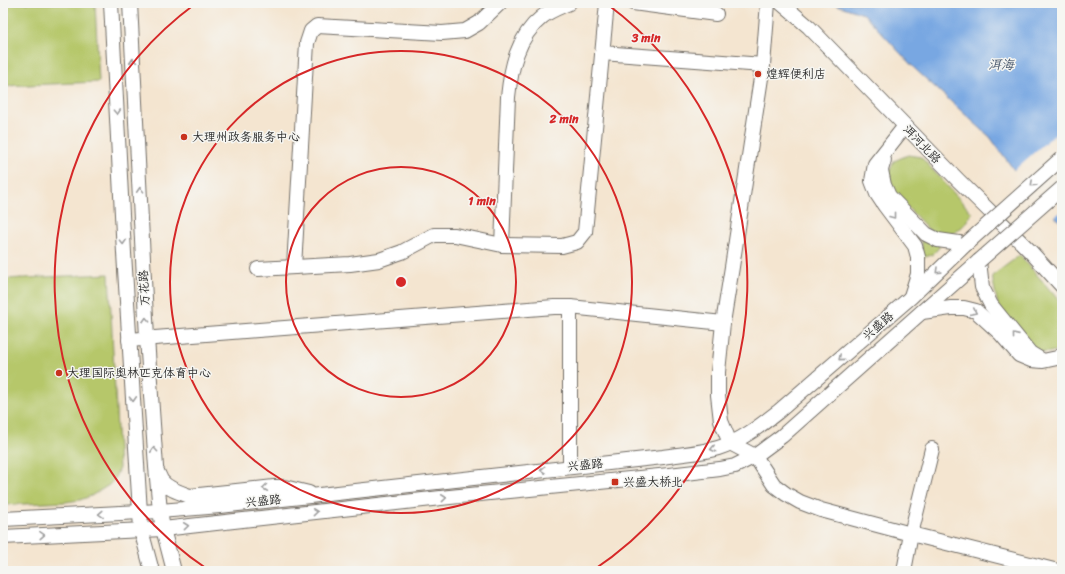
<svg xmlns="http://www.w3.org/2000/svg" width="1065" height="574" font-family="Sriracha,'LXGW WenKai TC',sans-serif">
  <style>
    .green { fill: #b6c76a; stroke: #70794a }
    .water { fill: #78a7e2; stroke: #526986 }
    .pier { fill: #f4e5d0 }
    .lines { fill: none; stroke-linecap: round; stroke-linejoin: round }
    .minor-casing { stroke: #716c65; stroke-width: 16 }
    .minor { stroke: #fff; stroke-width: 14 }
    .minor-bridge-casing { stroke: #716c65; stroke-width: 16; stroke-linecap: butt }
    .minor-bridge { stroke: #fff; stroke-width: 14 }
    .oneway { stroke: #a0a0a0 }
    .ring { fill: none; stroke: #d62828; stroke-width: 2 }
    .poi-dot { fill: #c8321e; stroke: #f6f6f2; stroke-width: 1.5 }
    .labels { text-anchor: middle; dominant-baseline: central; stroke-width: 3; stroke-linejoin: round; paint-order: stroke }
    .poi-label { font-size: 12px; fill: #2b2b2b; stroke: #f6f6f2; text-anchor: start }
    .street-label { font-size: 12px; fill: #2b2b2b; stroke: #f6f6f2 }
    .water-label { font-size: 13px; font-style: italic; fill: #46566b; stroke: #f6f6f2 }
    .centre { fill: #d62828; stroke: #f6f6f2; stroke-width: 2 }
    .ring-label { font-size: 12px; text-anchor: middle; font-weight: bold; fill: #d62828; stroke: #f6f6f2; stroke-width: 3; stroke-linejoin: round; paint-order: stroke }
  </style>
  <rect width="100%" height="100%" fill="#f6f6f2"/>
  <filter id="ink" filterUnits="userSpaceOnUse"><feTurbulence type="fractalNoise" baseFrequency=".025" numOctaves="2"/><feDisplacementMap in="SourceGraphic" scale="8" xChannelSelector="R" yChannelSelector="G"/><feConvolveMatrix kernelMatrix="1 2 1 2 8 2 1 2 1" color-interpolation-filters="sRGB"/></filter>
  <filter id="wash" filterUnits="userSpaceOnUse"><feTurbulence type="fractalNoise" baseFrequency=".012" numOctaves="4" result="noise"/><feDisplacementMap in="SourceGraphic" scale="16" xChannelSelector="R" yChannelSelector="G"/><feGaussianBlur stdDeviation="0.9" result="paint"/><feColorMatrix in="noise" values="0 0 0 0 0 0 0 0 0 0 0 0 0 0 0 0 0 1.4 0 .05"/><feComposite in="paint" operator="in"/></filter>
  <g filter="url(#wash)">
    <rect width="100%" height="100%" fill="#f4e5d0"/>
    <g class="green">
      <polygon points="3,3 95,3 99,82 3,86"/>
      <polygon points="908,155 921,157 972,213 964,225 955,232 943,236 932,233 890,189 889,173 894,161"/>
      <path d="M920,236l20,10c-6,8 -9,11 -19,11l1,-11z"/>
      <path d="M1020,255l42,49v44c-10,4 -14,6 -25,3l-39,-45 -6,-30z"/>
      <polygon points="109,274 119,468 114,480 109,485 91,496 80,500 66,502 3,505 3,279"/>
    </g>
    <polygon class="water" points="831,3 1062,3 1062,224 1014,170 990,137 915,69 864,14"/>
    <polygon class="pier" points="1062,128 1062,210 1053,218 1012,172"/>
  </g>
  <g filter="url(#ink)">
    <g class="lines">
      <defs>
        <g id="minor">
          <polyline points="111,3 124,253 140,512 141,530 152,571"/>
          <polyline points="130,3 147,338 156,467 160,511 163,529 174,571"/>
          <polyline points="633,3 716,14"/>
          <polyline points="768,3 763,65 732,267 723,323 718,372 718,395 721,421 730,443 755,456 774,485 786,494 800,502 821,510 911,534 1058,571"/>
          <polyline points="781,3 809,27 958,180 1030,251 1062,286"/>
          <polyline points="602,53 763,65"/>
          <polyline points="905,126 875,164 872,181 877,194 885,206 915,246 918,257 918,274 911,296"/>
          <polyline points="884,160 881,170 884,185 889,196 926,234 938,240 966,244"/>
          <path d="M502,245l6,-148c3,-29 9,-60 34,-80 7,-6 18,-10 27,-14"/>
          <polyline points="979,261 982,287 991,305 1030,353 1040,359"/>
          <polyline points="294,267 307,43 311,31 317,26 442,33 465,31 479,23 500,3"/>
          <polyline points="258,269 350,264 379,260 402,252 434,235 455,235 502,245 562,246 577,242 585,232 607,3"/>
          <polyline points="570,307 570,467"/>
          <polyline points="922,312 951,308 964,308 976,311 1000,333 1019,355 1031,360 1043,361 1057,358 1062,355"/>
          <polyline points="129,340 554,307 570,307 723,323"/>
          <path d="M157,471c1,3 3,6 4,9 6,9 20,13 29,16l84,-9h10l25,6"/>
          <path d="M3,519l157,-8 60,-5 443,-49c18,-3 38,-4 55,-9 23,-7 43,-23 61,-37l132,-114 55,-53"/>
          <polyline points="3,537 163,529 450,497 669,475 720,469 735,466 755,456 782,436 979,261"/>
          <polyline points="904,571 911,534 932,449"/>
        </g>
      </defs>
      <use href="#minor" class="minor-casing"/>
      <use href="#minor" class="minor"/>
      <defs>
        <g id="minor-bridge">
          <polyline points="966,244 1062,158"/>
          <polyline points="979,261 1062,188"/>
        </g>
      </defs>
      <use href="#minor-bridge" class="minor-bridge-casing"/>
      <use href="#minor-bridge" class="minor-bridge"/>
    </g>
    <defs><path id="oneway-chevron" d="M-2-3.5L2.5 0L-2 3.5" fill="none" stroke-width="1.6" stroke-linecap="round" stroke-linejoin="round"/></defs>
    <g class="oneway">
      <use href="#oneway-chevron" transform="translate(133 61) rotate(-93)"/>
      <use href="#oneway-chevron" transform="translate(117 112) rotate(87)"/>
      <use href="#oneway-chevron" transform="translate(1033 184) rotate(138)"/>
      <use href="#oneway-chevron" transform="translate(140 190) rotate(-93)"/>
      <use href="#oneway-chevron" transform="translate(893 216) rotate(52)"/>
      <use href="#oneway-chevron" transform="translate(123 242) rotate(87)"/>
      <use href="#oneway-chevron" transform="translate(938 271) rotate(136)"/>
      <use href="#oneway-chevron" transform="translate(974 312) rotate(25)"/>
      <use href="#oneway-chevron" transform="translate(146 320) rotate(-93)"/>
      <use href="#oneway-chevron" transform="translate(1015 335) rotate(-129)"/>
      <use href="#oneway-chevron" transform="translate(841 358) rotate(139)"/>
      <use href="#oneway-chevron" transform="translate(133 399) rotate(87)"/>
      <use href="#oneway-chevron" transform="translate(713 449) rotate(167)"/>
      <use href="#oneway-chevron" transform="translate(154 450) rotate(-94)"/>
      <use href="#oneway-chevron" transform="translate(543 470) rotate(174)"/>
      <use href="#oneway-chevron" transform="translate(265 488) rotate(173)"/>
      <use href="#oneway-chevron" transform="translate(444 498) rotate(-6)"/>
      <use href="#oneway-chevron" transform="translate(315 512) rotate(-6)"/>
      <use href="#oneway-chevron" transform="translate(101 514) rotate(177)"/>
      <use href="#oneway-chevron" transform="translate(186 526) rotate(-6)"/>
      <use href="#oneway-chevron" transform="translate(42 535) rotate(-3)"/>
    </g>
  </g>
  <g class="ring">
    <circle cx="401" cy="282" r="115"/>
    <circle cx="401" cy="282" r="231"/>
    <path d="M210 571A346 346 0 0 1 195 4M607 4A346 346 0 0 1 592 571"/>
  </g>
  <g class="poi-dot">
    <circle cx="758" cy="74" r="4"/>
    <circle cx="184" cy="137" r="4"/>
    <circle cx="59" cy="373" r="4"/>
    <rect x="611" y="478" width="8" height="8" rx="2"/>
  </g>
  <g class="labels">
    <g class="poi-label">
      <text x="766" y="74">煌辉便利店</text>
      <text x="192" y="137">大理州政务服务中心</text>
      <text x="67" y="373">大理国际奥林匹克体育中心</text>
      <text x="623" y="482">兴盛大桥北</text>
    </g>
    <g class="street-label">
      <text transform="translate(922 144) rotate(46)">洱河北路</text>
      <text transform="translate(144 288) rotate(-93)">万花路</text>
      <text transform="translate(878 326) rotate(-41)">兴盛路</text>
      <text transform="translate(585 465) rotate(-6)">兴盛路</text>
      <text transform="translate(263 501) rotate(-6)">兴盛路</text>
    </g>
    <g class="water-label">
      <text x="1001" y="64">洱海</text>
    </g>
  </g>
  <circle cx="401" cy="282" r="6" class="centre"/>
  <g class="ring-label">
    <text x="646" y="42">3 min</text>
    <text x="564" y="123">2 min</text>
    <text x="482" y="205">1 min</text>
  </g>
  <rect width="1065" height="574" fill="none" stroke="#f6f6f2" stroke-width="16"/>
</svg>
